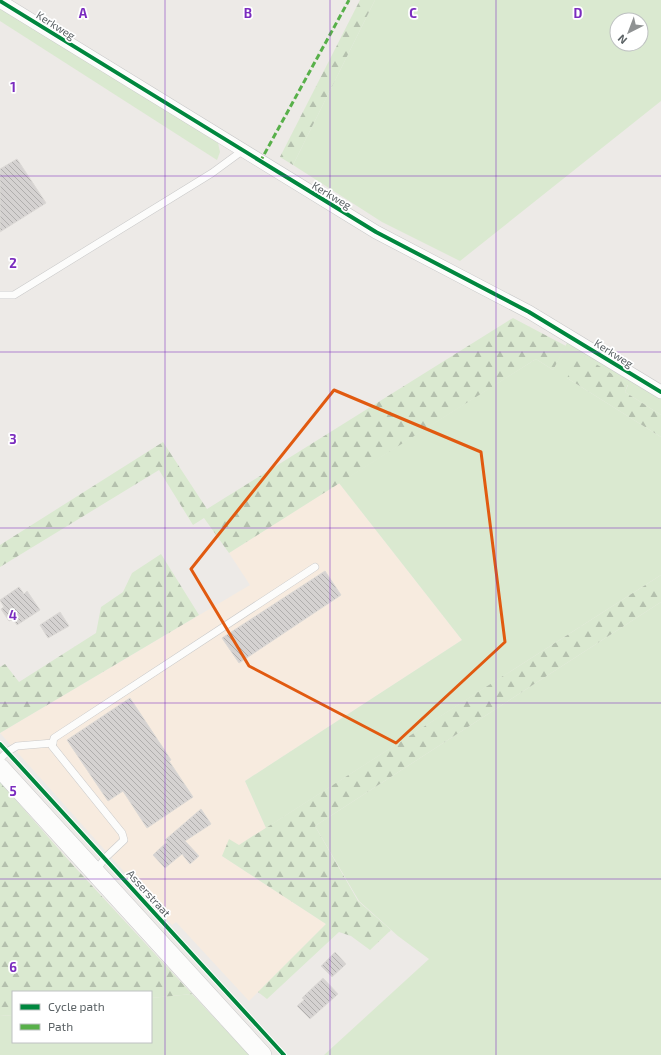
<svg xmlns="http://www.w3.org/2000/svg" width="661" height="1055" font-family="'Exo 2',sans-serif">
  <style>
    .commercial { fill: #f7ebdf }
    .grass { fill: #dae9d0; fill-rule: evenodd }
    .forest { fill: url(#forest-firs) }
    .building { fill: url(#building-back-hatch); stroke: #dcd9d6 }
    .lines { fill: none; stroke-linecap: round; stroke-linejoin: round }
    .lane-casing { stroke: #c9c9c9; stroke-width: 8 }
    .street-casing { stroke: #c9c9c9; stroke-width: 14 }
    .secondary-casing { stroke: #c8c9c9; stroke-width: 20 }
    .lane { stroke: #fcfcfb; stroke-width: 7 }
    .street { stroke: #fcfcfb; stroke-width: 13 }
    .secondary { stroke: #fcfcfb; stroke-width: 19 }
    .quiet { stroke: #58b04a; stroke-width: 3; stroke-dasharray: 6 3; stroke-linecap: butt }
    .cycleway-casing { stroke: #fff; stroke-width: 6 }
    .cycleway { stroke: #00873e; stroke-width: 4 }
    .marked { fill: none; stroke: #e15a10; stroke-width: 3; stroke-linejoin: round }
    .grid { fill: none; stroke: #7b2cbf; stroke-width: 1; stroke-opacity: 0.55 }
    .labels { text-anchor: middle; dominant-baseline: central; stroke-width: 3.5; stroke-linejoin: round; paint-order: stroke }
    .street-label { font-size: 11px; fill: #5c6366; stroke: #fff }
    .grid-label { font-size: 13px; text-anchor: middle; font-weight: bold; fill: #7b2cbf; stroke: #fff; stroke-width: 3.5; stroke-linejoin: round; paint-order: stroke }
  </style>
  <defs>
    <pattern id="forest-firs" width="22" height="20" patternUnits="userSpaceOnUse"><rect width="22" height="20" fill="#dae9d0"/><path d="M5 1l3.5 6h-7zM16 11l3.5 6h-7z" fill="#b4c0ad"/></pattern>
    <pattern id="building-back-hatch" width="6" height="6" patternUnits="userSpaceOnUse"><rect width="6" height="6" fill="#d5d2d1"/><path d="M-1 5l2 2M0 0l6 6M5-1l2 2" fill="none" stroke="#b0aead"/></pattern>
  </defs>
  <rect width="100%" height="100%" fill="#edeae7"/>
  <polygon class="commercial" points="339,483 462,640 245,781 266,828 222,856 326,924 249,1001 176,922 172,925 0,733 250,585 229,553"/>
  <g class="grass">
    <path d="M375,0h286v101l-201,160 -78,-39 -89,-57zM617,20h24v24h-24z"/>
    <polygon points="0,6 218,143 220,152 217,160 0,21"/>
    <polygon points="568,341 661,398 661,415 625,392 628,385 567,378 661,437 661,575 266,828 245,781 462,640 339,483 536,359 553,370"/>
    <polygon points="661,602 661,1055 324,1055 429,959 398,936 359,901 315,826"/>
    <polygon points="192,994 249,1055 0,1055 0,1016 13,1015 13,1042 151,1042 151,998"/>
  </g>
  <g class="forest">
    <polygon points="360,0 375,0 293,165 280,157"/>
    <polygon points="513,318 566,346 553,370 536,359 229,553 204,518 193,525 159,470 0,567 0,545 163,442 207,509"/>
    <polygon points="580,354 628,384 625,392 661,415 661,437 567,378"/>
    <polygon points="161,554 199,615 0,733 0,667 5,664 19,682 96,633 101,607 123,592 132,573"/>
    <polygon points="661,575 661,602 315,826 358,901 391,930 370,950 351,936 339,932 267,999 258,992 326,924 222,856 229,839 239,845"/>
    <polygon points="0,782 71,863 192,994 151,998 151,992 13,992 13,1015 0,1016"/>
  </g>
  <g class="building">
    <polygon points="17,159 46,203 0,232 0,169"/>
    <polygon points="325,571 341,595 239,663 222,638"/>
    <polygon points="19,587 24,594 27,591 40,610 17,625 13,619 9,621 1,609 4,607 0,600"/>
    <polygon points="60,612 69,626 48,638 40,625"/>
    <polygon points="130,698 171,760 169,761 193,797 147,828 123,791 108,801 67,740"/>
    <polygon points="201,809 211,824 185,841 199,856 190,864 182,854 165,868 153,855 167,842 165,840"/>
    <polygon points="335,952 346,964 332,977 321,966"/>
    <polygon points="323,978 338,994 310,1019 297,1006 304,1000 302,998"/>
  </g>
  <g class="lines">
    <defs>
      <g id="lane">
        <polyline points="0,295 14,295 212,173 242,151"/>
        <polyline points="0,759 7,752 17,746 53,743"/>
        <polyline points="95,872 105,858 124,840 122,833 52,746 54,738 315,567"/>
      </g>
      <polyline id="street" points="0,1 376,232 529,312 661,392"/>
      <polyline id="secondary" points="0,768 262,1055"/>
    </defs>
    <use href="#lane" class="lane-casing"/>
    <use href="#street" class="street-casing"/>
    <use href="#secondary" class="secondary-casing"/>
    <use href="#lane" class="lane"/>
    <use href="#street" class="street"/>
    <use href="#secondary" class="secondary"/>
    <polyline class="quiet" points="260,162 349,0"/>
    <defs>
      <g id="cycleway">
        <polyline points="0,1 376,232 529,312 661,392"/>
        <polyline points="0,744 284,1055"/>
      </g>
    </defs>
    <use href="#cycleway" class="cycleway-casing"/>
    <use href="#cycleway" class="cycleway"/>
  </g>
  <path class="marked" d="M334,390l147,62 24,190 -109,101 -147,-77 -58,-97z"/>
  <path class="grid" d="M165,0v1055M330,0v1055M496,0v1055M0,176h661M0,352h661M0,528h661M0,703h661M0,879h661"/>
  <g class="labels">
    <g class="street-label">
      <text transform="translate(56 25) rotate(32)">Kerkweg</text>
      <text transform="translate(332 195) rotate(31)">Kerkweg</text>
      <text transform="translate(614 353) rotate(32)">Kerkweg</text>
      <text transform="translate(149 893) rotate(48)">Asserstraat</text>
    </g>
  </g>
  <g class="grid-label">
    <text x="83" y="18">A</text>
    <text x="248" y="18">B</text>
    <text x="413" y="18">C</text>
    <text x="578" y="18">D</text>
    <text x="13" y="92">1</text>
    <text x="13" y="268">2</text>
    <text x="13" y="444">3</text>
    <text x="13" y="620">4</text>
    <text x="13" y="796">5</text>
    <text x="13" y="972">6</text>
  </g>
  <rect x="12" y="991" width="140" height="52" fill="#ffffff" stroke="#bec1c2"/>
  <rect x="20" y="1004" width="20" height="6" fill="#00873e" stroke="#bec1c2"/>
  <text x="48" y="1011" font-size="12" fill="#5c6366">Cycle path</text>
  <rect x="20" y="1024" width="20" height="6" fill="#58b04a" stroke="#bec1c2"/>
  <text x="48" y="1031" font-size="12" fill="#5c6366">Path</text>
  <g transform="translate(629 32) rotate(222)"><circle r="19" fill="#ffffff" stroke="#bec1c2"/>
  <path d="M0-3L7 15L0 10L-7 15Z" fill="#8f9293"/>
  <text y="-6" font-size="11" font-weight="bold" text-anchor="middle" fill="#5c6366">N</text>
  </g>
</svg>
